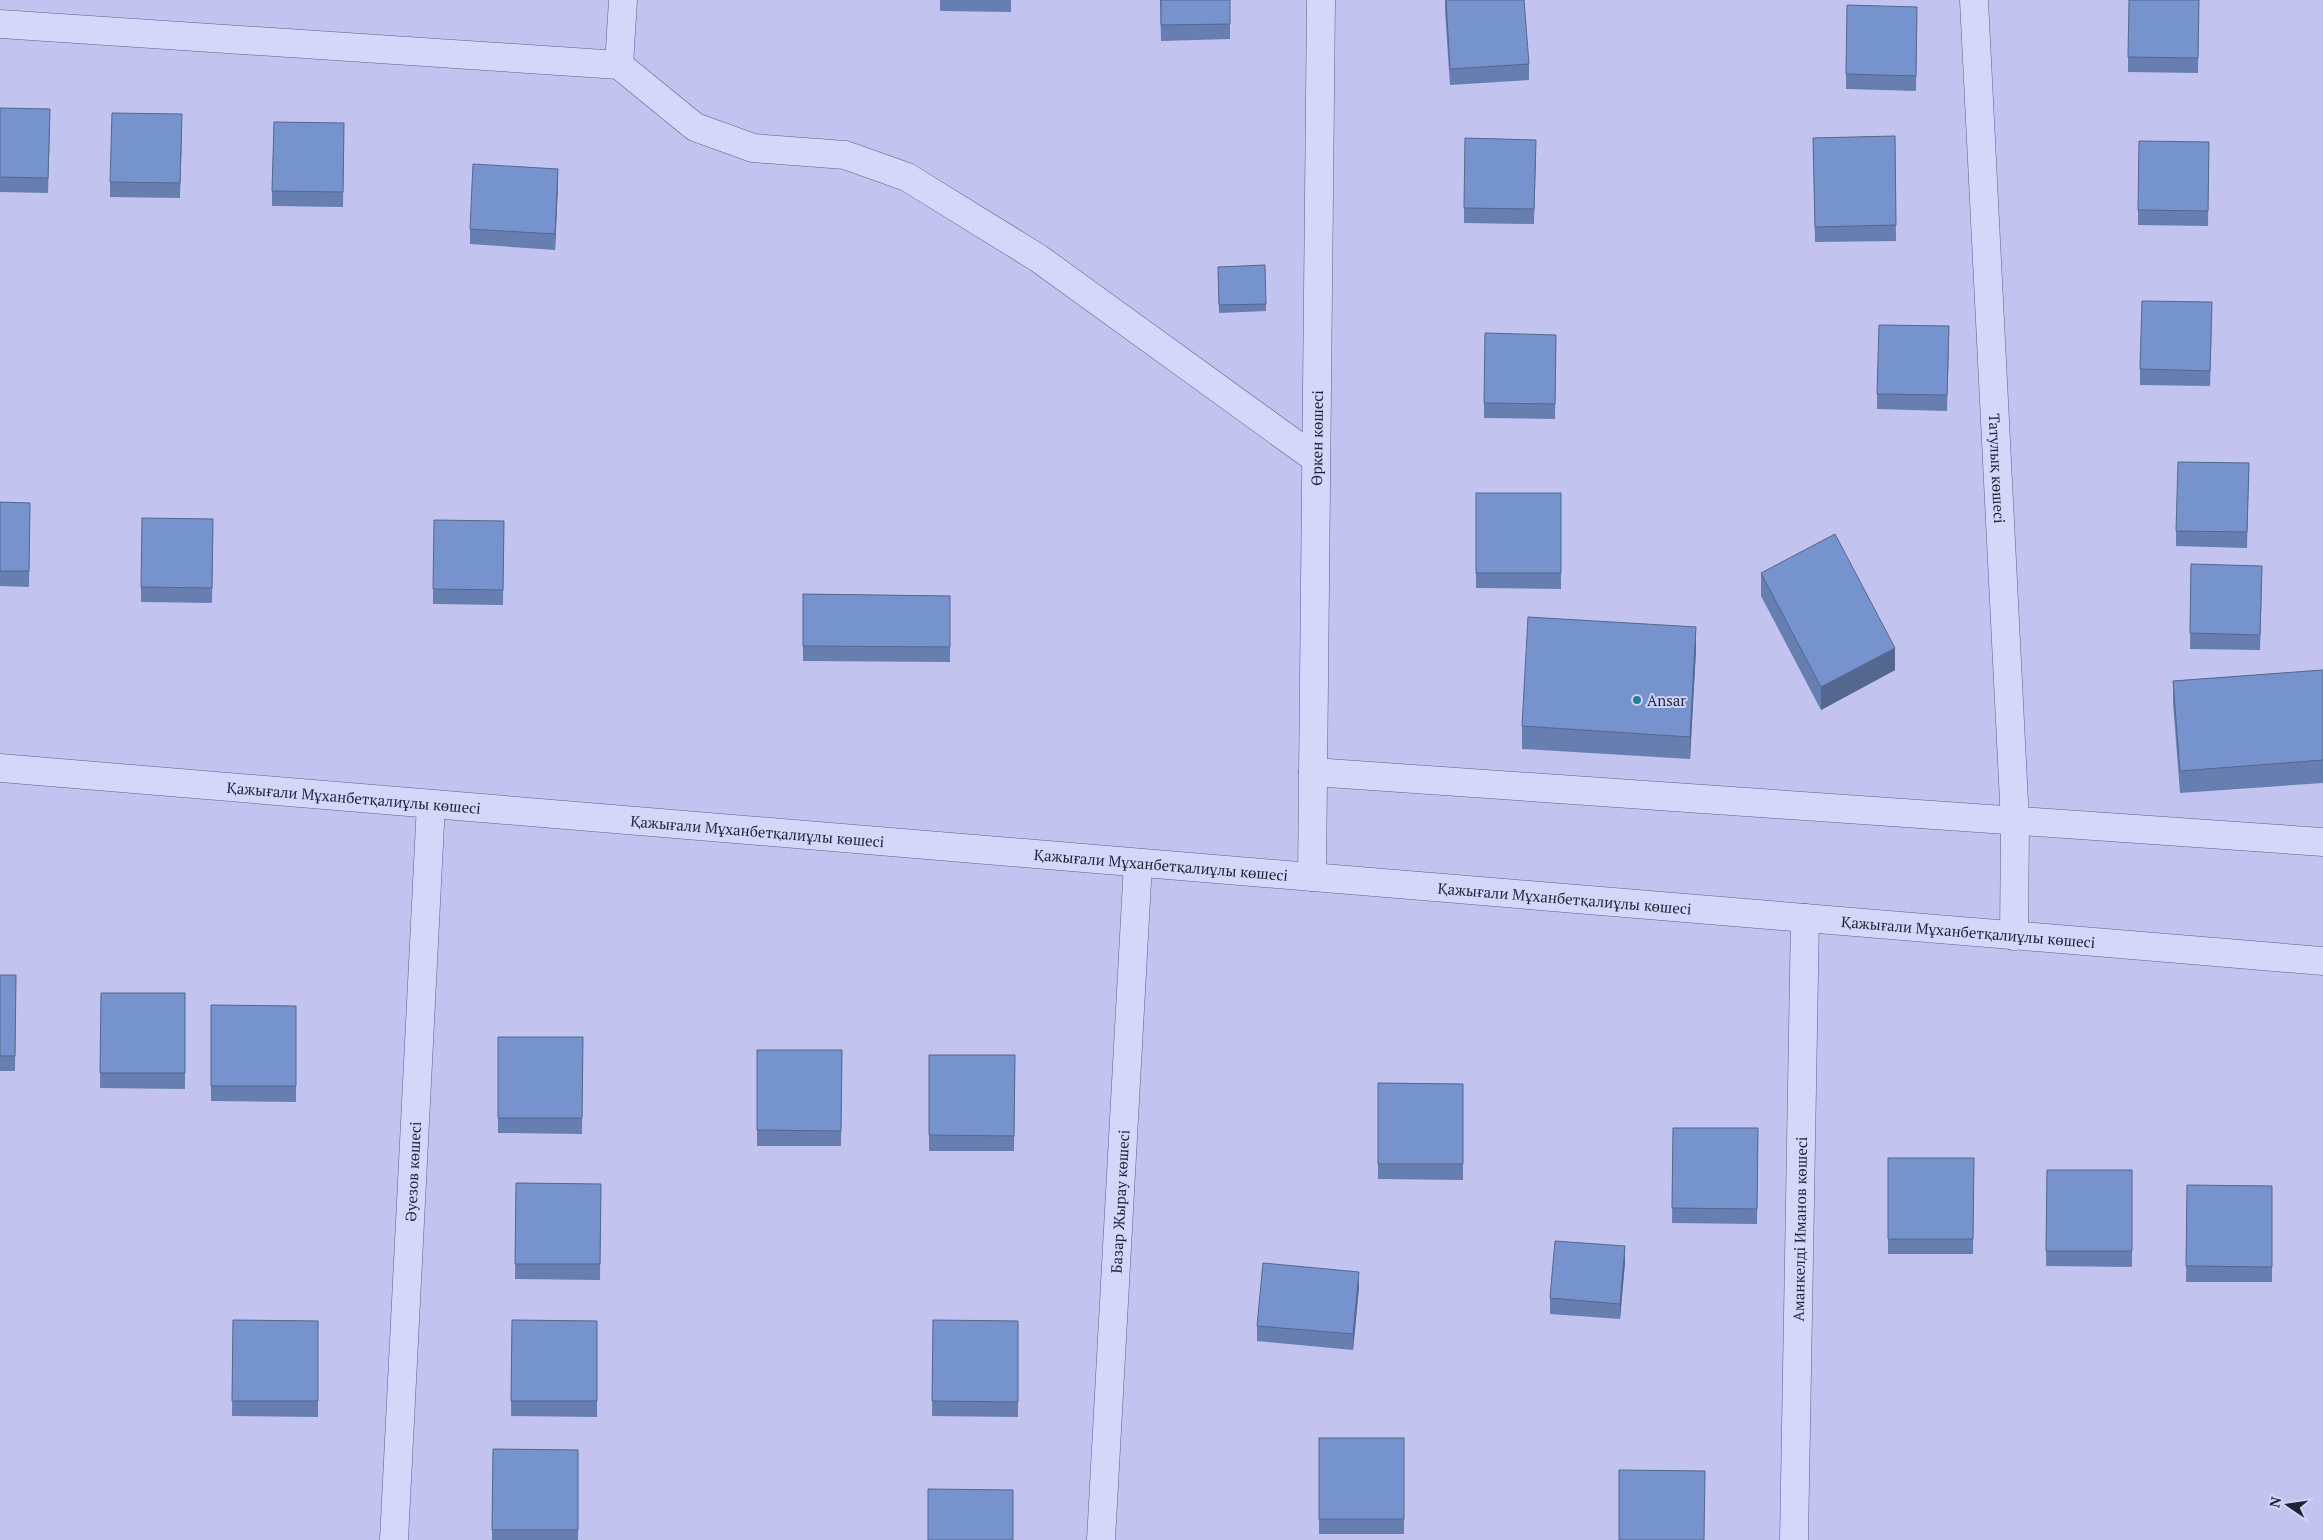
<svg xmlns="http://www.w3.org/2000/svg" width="2323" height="1540" font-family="'PT Serif',serif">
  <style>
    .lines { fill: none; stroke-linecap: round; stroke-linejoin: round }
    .minor-casing { stroke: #596388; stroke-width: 29 }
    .minor { stroke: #d5d6f9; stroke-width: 28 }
    .wall { fill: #667eb0 }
    .shaded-wall { fill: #536790 }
    .building { fill: #7793cd; stroke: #536790 }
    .poi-dot { fill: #287c98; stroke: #d1d2f6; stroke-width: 2 }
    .labels { text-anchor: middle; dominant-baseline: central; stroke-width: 4; stroke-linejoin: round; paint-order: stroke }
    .street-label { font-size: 15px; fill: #1d2438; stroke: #d1d2f6 }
    .poi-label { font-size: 15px; fill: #1d2438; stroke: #d1d2f6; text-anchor: start }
  </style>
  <rect width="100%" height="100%" fill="#c2c3ee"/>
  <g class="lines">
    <defs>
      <g id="minor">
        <path id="s1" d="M1974,0l41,822 -1,114"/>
        <polyline points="0,24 619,65 695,127 753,148 845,155 907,177 1038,258 1316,459"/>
        <polyline points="619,65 623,0"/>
        <path id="s2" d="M0,768l2323,193"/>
        <polyline points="1313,772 2323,842"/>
        <path id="s3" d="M1312,877l9,-877"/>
        <path id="s4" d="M394,1540l37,-736"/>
        <path id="s5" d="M1101,1540l37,-677"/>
        <path id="s6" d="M1794,1540l11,-622"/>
      </g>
    </defs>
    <use href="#minor" class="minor-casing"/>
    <use href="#minor" class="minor"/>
  </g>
  <g class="wall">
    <polygon points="940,0 1011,0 1011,12 940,11"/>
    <polygon points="1160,0 1230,0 1230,39 1161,41"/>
    <polygon points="1445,0 1529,64 1529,80 1450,85 1445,11"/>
    <polygon points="2199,0 2198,73 2128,72 2128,57"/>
    <polygon points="1917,7 1916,91 1846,89 1846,74"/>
    <polygon points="0,108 50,125 48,193 0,192"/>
    <polygon points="182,129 180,198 110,197 110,182"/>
    <polygon points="1895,136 1896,241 1815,242 1813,138"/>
    <polygon points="344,139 343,207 272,206 272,191"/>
    <polygon points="2209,142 2208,226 2138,225 2138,210"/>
    <polygon points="1536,155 1534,224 1464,223 1464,208"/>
    <polygon points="558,184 555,250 470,244 470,229"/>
    <polygon points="1218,267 1266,304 1266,311 1219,313"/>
    <polygon points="2212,317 2210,386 2140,385 2140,369"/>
    <polygon points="1949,341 1947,411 1877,409 1877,394"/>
    <polygon points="1556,350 1555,419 1484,418 1484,403"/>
    <polygon points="2249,463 2247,548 2176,546 2176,531"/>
    <polygon points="1476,493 1561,493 1561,589 1476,588"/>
    <polygon points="0,502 30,518 29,587 0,586"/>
    <polygon points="213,519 212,603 141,602 141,587"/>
    <polygon points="504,521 503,605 433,604 433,589"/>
    <polygon points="2191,564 2262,581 2260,650 2190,649"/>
    <polygon points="1761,573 1895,670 1821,710 1761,596"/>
    <polygon points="803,594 950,596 950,662 803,661"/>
    <polygon points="1696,649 1690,759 1522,749 1522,726"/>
    <polygon points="2323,670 2323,783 2180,793 2173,703 2173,681"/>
    <polygon points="0,975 16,975 15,1071 0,1071"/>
    <polygon points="101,993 185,993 185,1089 100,1088"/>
    <polygon points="211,1005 296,1006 296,1102 211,1101"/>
    <polygon points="498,1037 583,1037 582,1134 498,1133"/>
    <polygon points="757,1050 842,1050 841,1146 757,1146"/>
    <polygon points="929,1055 1015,1055 1014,1151 929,1151"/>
    <polygon points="1378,1083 1463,1084 1463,1180 1378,1179"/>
    <polygon points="1673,1128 1758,1128 1757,1224 1672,1223"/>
    <polygon points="1888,1158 1974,1158 1973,1254 1888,1254"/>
    <polygon points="2047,1170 2132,1170 2132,1267 2046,1266"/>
    <polygon points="516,1183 601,1184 600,1280 515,1279"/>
    <polygon points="2187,1185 2272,1186 2272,1282 2186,1282"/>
    <polygon points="1625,1262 1620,1319 1550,1314 1550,1298"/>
    <polygon points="1359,1287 1353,1350 1257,1341 1257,1326"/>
    <polygon points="233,1320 318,1321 318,1417 232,1416"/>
    <polygon points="512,1320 597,1321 597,1417 511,1416"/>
    <polygon points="933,1320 1018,1321 1018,1417 932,1416"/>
    <rect x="1319" y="1438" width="85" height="96"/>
    <polygon points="493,1449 578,1450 578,1540 492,1540"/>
  </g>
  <g class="shaded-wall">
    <polygon points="558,169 558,184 555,250 555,234"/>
    <polygon points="1696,627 1696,649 1690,759 1690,737"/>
    <polygon points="1895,648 1895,670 1821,710 1821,687"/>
    <polygon points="1625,1246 1625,1262 1620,1319 1620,1304"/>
    <polygon points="1359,1272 1359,1287 1353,1350 1353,1334"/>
  </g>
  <g class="building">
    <polygon points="1161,0 1230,0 1230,24 1161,25"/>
    <polygon points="1446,0 1524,0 1529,64 1450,69"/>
    <polygon points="2129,0 2199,0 2198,58 2128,57"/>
    <polygon points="1847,5 1917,7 1916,76 1846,74"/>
    <polygon points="0,108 50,109 48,178 0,177"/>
    <polygon points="112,113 182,114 180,183 110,182"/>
    <polygon points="274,122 344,123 343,192 272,191"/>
    <polygon points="1895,136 1896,225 1815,227 1813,138"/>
    <polygon points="1465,138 1536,140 1534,209 1464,208"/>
    <polygon points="2139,141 2209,142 2208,211 2138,210"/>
    <polygon points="473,164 558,169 555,234 470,229"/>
    <polygon points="1265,265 1266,304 1219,305 1218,267"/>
    <polygon points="2142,301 2212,302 2210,371 2140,369"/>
    <polygon points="1879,325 1949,326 1947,395 1877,394"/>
    <polygon points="1485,333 1556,335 1555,404 1484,403"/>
    <polygon points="2178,462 2249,463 2247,532 2176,531"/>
    <rect x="1476" y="493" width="85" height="80"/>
    <polygon points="0,502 30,503 29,571 0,571"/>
    <polygon points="142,518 213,519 212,588 141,587"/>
    <polygon points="434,520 504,521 503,590 433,589"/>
    <polygon points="1835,534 1895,648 1821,687 1761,573"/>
    <polygon points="2191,564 2262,566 2260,635 2190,633"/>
    <polygon points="803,594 950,596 950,647 803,646"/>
    <polygon points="1528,617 1696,627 1690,737 1522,726"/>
    <polygon points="2323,670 2323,760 2180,771 2173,681"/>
    <polygon points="0,975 16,975 15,1056 0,1056"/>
    <polygon points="101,993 185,993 185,1073 100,1073"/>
    <polygon points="211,1005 296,1006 296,1086 211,1086"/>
    <polygon points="498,1037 583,1037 582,1118 498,1118"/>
    <polygon points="757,1050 842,1050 841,1131 757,1130"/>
    <polygon points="929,1055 1015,1055 1014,1136 929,1135"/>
    <polygon points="1378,1083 1463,1084 1463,1164 1378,1164"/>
    <polygon points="1673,1128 1758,1128 1757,1209 1672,1208"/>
    <polygon points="1888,1158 1974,1158 1973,1239 1888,1239"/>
    <polygon points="2047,1170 2132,1170 2132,1251 2046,1251"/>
    <polygon points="516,1183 601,1184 600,1264 515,1264"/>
    <polygon points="2187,1185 2272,1186 2272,1267 2186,1266"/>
    <polygon points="1555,1241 1625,1246 1620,1304 1550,1298"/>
    <polygon points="1263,1263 1359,1272 1353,1334 1257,1326"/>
    <polygon points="233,1320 318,1321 318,1401 232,1401"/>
    <polygon points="512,1320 597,1321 597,1401 511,1401"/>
    <polygon points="933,1320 1018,1321 1018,1402 932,1401"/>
    <rect x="1319" y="1438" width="85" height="81"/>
    <polygon points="493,1449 578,1450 578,1530 492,1530"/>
    <polygon points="1619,1470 1705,1471 1704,1540 1619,1540"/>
    <polygon points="928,1489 1013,1490 1013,1540 928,1540"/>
  </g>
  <circle class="poi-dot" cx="1637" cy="700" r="5"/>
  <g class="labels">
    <g class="street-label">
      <text stroke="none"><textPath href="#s3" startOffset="439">Өркен көшесі</textPath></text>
      <text stroke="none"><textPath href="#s1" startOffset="469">Татулық көшесі</textPath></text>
      <text stroke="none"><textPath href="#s2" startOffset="355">Қажығали Мұханбетқалиұлы көшесі</textPath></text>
      <text stroke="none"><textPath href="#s2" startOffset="760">Қажығали Мұханбетқалиұлы көшесі</textPath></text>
      <text stroke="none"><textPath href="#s2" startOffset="1165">Қажығали Мұханбетқалиұлы көшесі</textPath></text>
      <text stroke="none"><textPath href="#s2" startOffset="1570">Қажығали Мұханбетқалиұлы көшесі</textPath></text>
      <text stroke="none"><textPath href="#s2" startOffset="1975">Қажығали Мұханбетқалиұлы көшесі</textPath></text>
      <text stroke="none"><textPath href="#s4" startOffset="369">Әуезов көшесі</textPath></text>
      <text stroke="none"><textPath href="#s5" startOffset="339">Базар Жырау көшесі</textPath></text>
      <text stroke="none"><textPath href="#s6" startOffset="311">Аманкелді Иманов көшесі</textPath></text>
    </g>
    <g class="poi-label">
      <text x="1647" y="700">Ansar</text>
    </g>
  </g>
  <g transform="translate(2288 1505) rotate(283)" stroke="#d1d2f6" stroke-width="4" paint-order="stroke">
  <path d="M0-4L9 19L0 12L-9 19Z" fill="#1d2438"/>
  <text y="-8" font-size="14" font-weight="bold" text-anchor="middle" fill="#1d2438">N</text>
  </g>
</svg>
